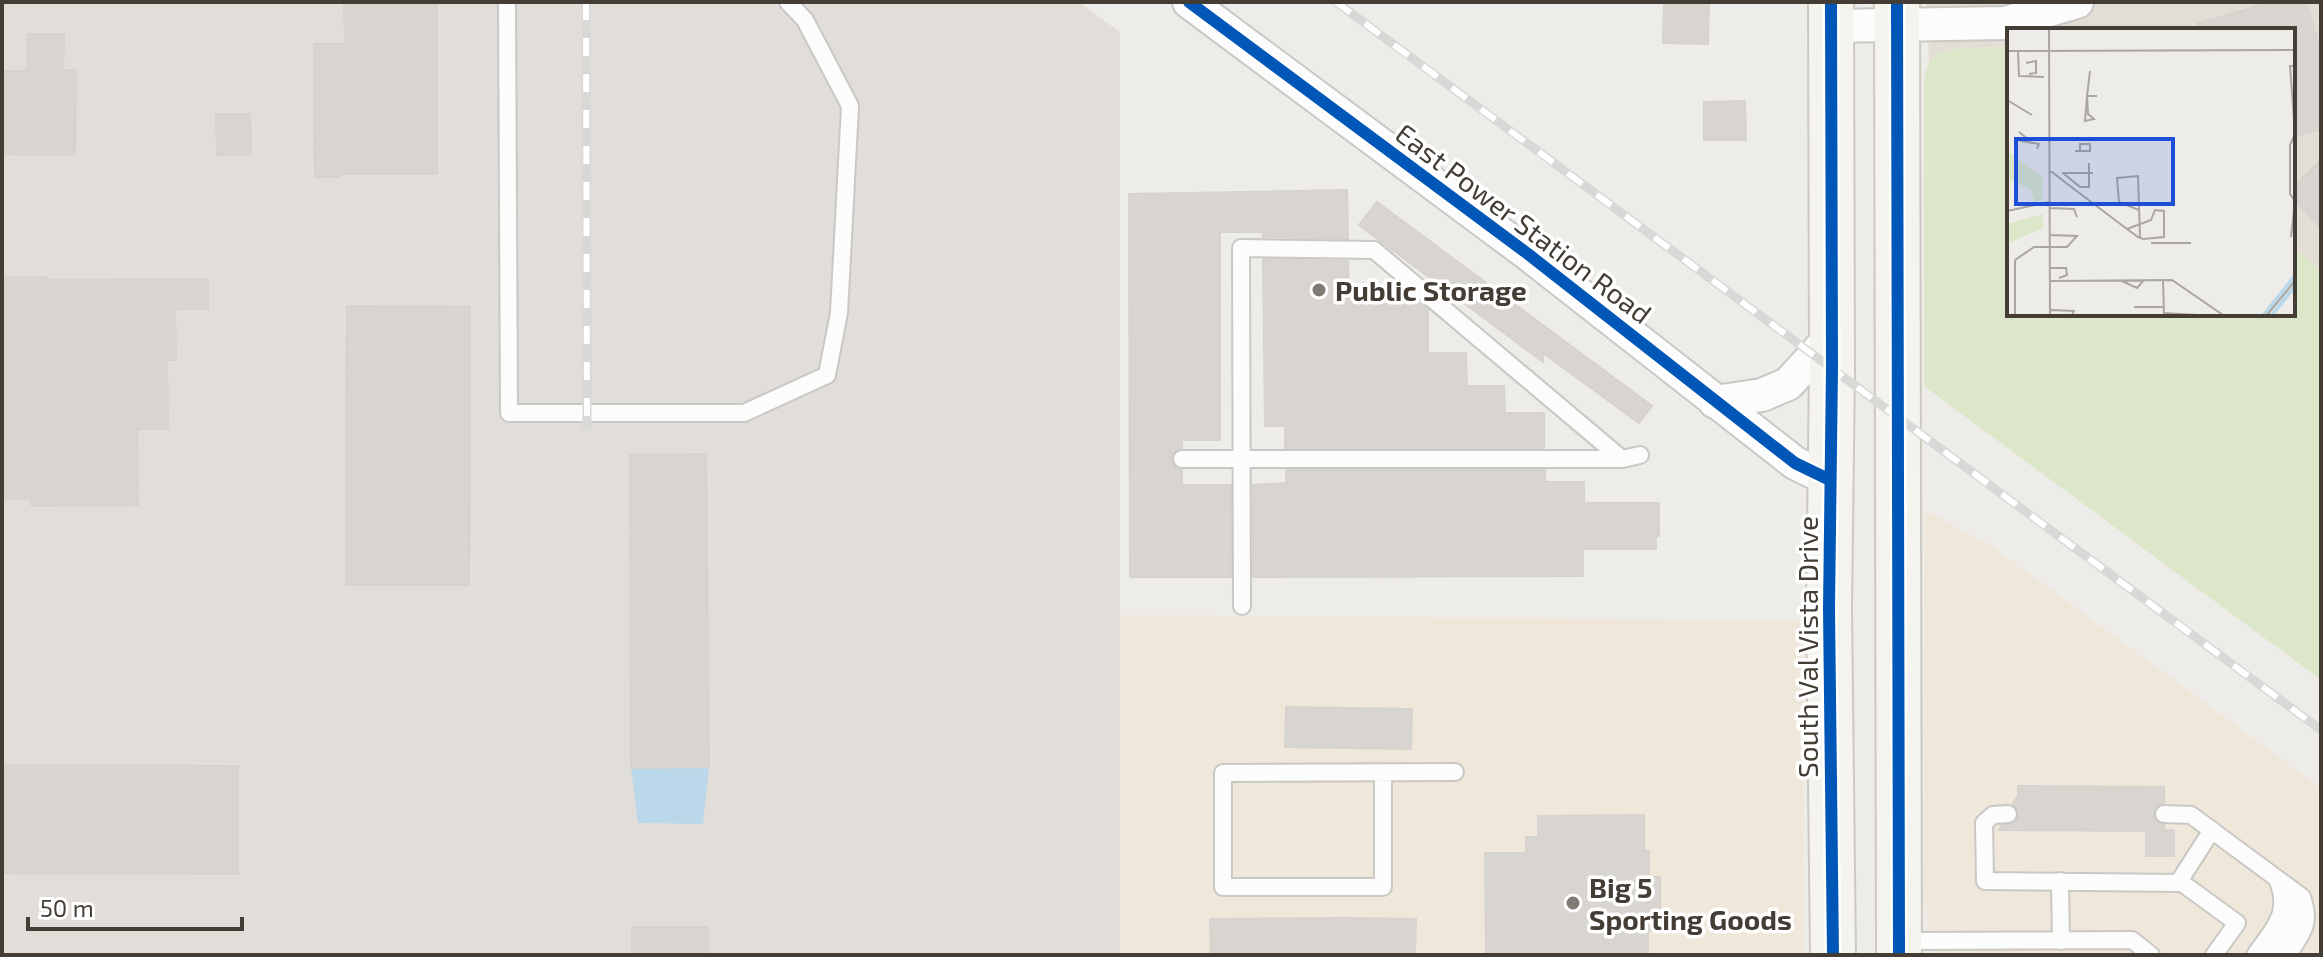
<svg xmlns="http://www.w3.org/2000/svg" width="2323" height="957" font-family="'Exo 2',sans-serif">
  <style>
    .residential { fill: #e2ddd5 }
    .commercial { fill: #f0e7db }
    .industrial { fill: #e1ddd9 }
    .green { fill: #dce7c9 }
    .water { fill: #bad8ea }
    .building { fill: #d8d5d0; stroke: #d6d3ce; stroke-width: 2 }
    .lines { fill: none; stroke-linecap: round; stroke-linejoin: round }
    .lane-casing { stroke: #cac8c4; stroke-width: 20 }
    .street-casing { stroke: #cac8c4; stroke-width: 36 }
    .secondary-casing { stroke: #ccc9bf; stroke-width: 48 }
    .lane { stroke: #fcfcfc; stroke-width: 16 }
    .street { stroke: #fcfcfc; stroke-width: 32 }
    .secondary { stroke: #f5f3ee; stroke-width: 44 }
    .rail-casing { stroke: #d8d8d7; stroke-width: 9 }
    .rail { stroke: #fff; stroke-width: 6; stroke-dasharray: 18; stroke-linecap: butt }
    .cycleway-casing { stroke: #fff; stroke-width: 17 }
    .cycleway { stroke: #0057b8; stroke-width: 12 }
    .poi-dot { fill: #7f7a74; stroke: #fff; stroke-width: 3 }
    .labels { text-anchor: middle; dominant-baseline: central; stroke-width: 7; stroke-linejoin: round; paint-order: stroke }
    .street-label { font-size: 28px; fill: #433d35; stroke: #fff }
    .poi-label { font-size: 28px; font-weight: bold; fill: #433d35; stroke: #fff; text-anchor: start }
    .inset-river { fill: none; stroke: #bad8ea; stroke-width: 4 }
    .inset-road { fill: none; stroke: #aaa6a0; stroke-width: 2 }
    .view { fill: #1d4ed8; fill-opacity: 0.15; stroke: #1d4ed8; stroke-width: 4 }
    .inset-edge { fill: none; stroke: #433d35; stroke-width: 4 }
  </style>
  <rect width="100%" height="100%" fill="#eeece8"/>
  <polygon class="residential" points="1927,2 2321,2 2321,270 2293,248 2293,30 2009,30 2009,46 1953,49 1936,54 1929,63"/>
  <g class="commercial">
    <polygon points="1925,510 1990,545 2321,788 2321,955 1935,955 1924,899"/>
    <polygon points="1119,615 1803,620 1804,955 1121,955"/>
  </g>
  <polygon class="industrial" points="2,2 1079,2 1120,32 1120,955 2,955"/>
  <path class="green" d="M2009,46v268h284v-66l28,22v410l-397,-294v-306c2,-8 3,-17 10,-23 13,-12 56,-8 75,-11z"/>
  <polygon class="water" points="709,767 703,824 638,823 631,768"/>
  <g class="building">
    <polygon points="344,2 437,2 437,174 339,174 339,177 315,177 314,44 345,44"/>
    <polygon points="1664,2 1709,2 1708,44 1663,43"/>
    <polygon points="2271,2 2306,2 2321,51 2321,129 2293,137 2293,30 2198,30 2197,24"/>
    <polygon points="28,34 64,34 63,70 76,70 75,155 2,154 2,71 27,71"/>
    <polygon points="1745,101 1746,140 1704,140 1704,102"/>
    <polygon points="216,114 250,114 251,155 217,155"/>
    <polygon points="2321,160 2321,228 2293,198 2293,187"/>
    <polygon points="1347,190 1348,239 1263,237 1263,232 1220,232 1220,440 1182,440 1182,448 1173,453 1171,460 1176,468 1182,470 1182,485 1231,485 1231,577 1130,577 1129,194"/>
    <polygon points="1377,202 1652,406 1639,423 1543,353 1543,362 1359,225"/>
    <polygon points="1263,259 1348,261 1349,296 1410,295 1428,310 1428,353 1466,353 1467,386 1504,386 1505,413 1544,413 1544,448 1285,448 1285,426 1265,426"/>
    <polygon points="48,277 48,280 208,279 208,309 175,309 176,360 167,360 168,429 137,429 138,505 32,506 31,498 2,499 2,278"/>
    <polygon points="347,306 470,307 469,585 346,585"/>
    <polygon points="706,454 709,767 631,768 630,455"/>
    <polygon points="1286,470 1545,470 1545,482 1584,482 1584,503 1659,503 1659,536 1656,536 1656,549 1583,549 1583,576 1253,577 1253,485 1286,483"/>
    <polygon points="1286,707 1412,709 1411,749 1285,747"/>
    <polygon points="2,765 238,766 238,874 2,873"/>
    <polygon points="2018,786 2164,787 2164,803 2155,808 2153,814 2158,823 2164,825 2164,830 2174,830 2174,856 2146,856 2146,831 1999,830 2002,825 2013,823 2018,818 2017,809 2013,804 2018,796"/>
    <polygon points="1644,815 1644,851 1649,851 1649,877 1660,877 1660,930 1648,930 1648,955 1486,955 1485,853 1526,853 1526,837 1538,837 1538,816"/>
    <polygon points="1346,918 1416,919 1415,955 1211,955 1210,919"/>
    <rect x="632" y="927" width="76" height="28"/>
  </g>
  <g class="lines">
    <defs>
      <g id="lane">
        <polyline points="507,2 509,413 744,413 827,375 839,313 850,106 805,20 788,2"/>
        <polyline points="1182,459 1622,459 1640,455"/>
        <polyline points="1242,606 1241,248 1374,250 1622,459"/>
        <polyline points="1383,773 1383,887 1223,887 1223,773 1455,772"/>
        <polyline points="2008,814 1993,815 1984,823 1985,881 2182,883 2237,923 2214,955"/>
        <path d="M2164,814l27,1 111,82c10,27 0,36 -14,58"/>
        <polyline points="2060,881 2061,941"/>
        <polyline points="2178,883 2212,830"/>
        <polyline points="1901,941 2132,940 2151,955"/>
        <path d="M2255,955c18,-26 37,-42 22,-76"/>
        <path d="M2272,955c15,-22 30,-39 17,-66"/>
      </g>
      <g id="street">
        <polyline points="1189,2 1528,254 1795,463 1830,480"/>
        <polyline points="1831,26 2005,23 2077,2"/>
        <polyline points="1715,402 1762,395 1788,384 1831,337"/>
      </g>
      <g id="secondary">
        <polyline points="1831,2 1832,368 1829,609 1833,955"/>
        <polyline points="1897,2 1899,955"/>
      </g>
    </defs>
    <use href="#lane" class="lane-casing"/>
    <use href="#street" class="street-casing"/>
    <use href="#secondary" class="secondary-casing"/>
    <use href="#lane" class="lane"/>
    <use href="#street" class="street"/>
    <use href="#secondary" class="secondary"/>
    <defs>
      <g id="rail">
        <polyline points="586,2 587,426"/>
        <polyline points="1336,2 2321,730"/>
      </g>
    </defs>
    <use href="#rail" class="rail-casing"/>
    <use href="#rail" class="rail"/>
    <defs>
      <g id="cycleway">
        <polyline points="1189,2 1528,254 1795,463 1830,480"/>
        <polyline points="1831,2 1832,368 1829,609 1833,955"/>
        <polyline points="1897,2 1899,955"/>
      </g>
    </defs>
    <use href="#cycleway" class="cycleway-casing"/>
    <use href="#cycleway" class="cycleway"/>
  </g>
  <g class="poi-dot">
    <circle cx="1319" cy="290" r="8"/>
    <circle cx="1573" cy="903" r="8"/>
  </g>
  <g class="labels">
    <g class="street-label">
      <text transform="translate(1524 223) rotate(37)">East Power Station Road</text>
      <text transform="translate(1807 647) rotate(-90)">South Val Vista Drive</text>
    </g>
    <g class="poi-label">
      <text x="1335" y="290">Public Storage</text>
      <text x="1589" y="887">Big 5<tspan x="1589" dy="32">Sporting Goods</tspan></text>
    </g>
  </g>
  <g transform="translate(2007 28)">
    <rect width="288" height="288" fill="#eeece8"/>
    <path d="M0,123l36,26 -1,23 -8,1 -3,-11 -24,-12zM36,186v14l-36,16v-20z" fill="#dce7c9"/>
    <path class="inset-river" d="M257,287l31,-39M265,287l23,-29"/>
    <path class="inset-road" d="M42,1l1,286M126,1h78M0,23l288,-1M11,23l1,25 25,1M19,35l10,-2v12l-7,1M288,38h-5l5,66M83,43l-3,25h10M80,68l1,18 6,5 -9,2zM0,72l25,15M12,104l10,8h16M18,109l-3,4 17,3 -2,5M68,123h15v-7h-10v7M43,144h2l18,14 49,37 19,14 5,2 21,-2v-26l-9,-1 -4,10 -24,9M55,145h31M56,145l17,14h9v-24M43,180l24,1 3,8M132,182l-20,-8 -2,-24 21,-2 2,61M0,183l42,-9M284,209l4,-36 -5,-7v-49l5,-11M144,215h40M8,232l19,-13h33l10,-11 -27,-1M8,232v55M43,240h16l1,7 -8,3M156,252l1,35M44,253l121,-1 51,35M115,253l15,7 7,-8M127,279h30M44,282l23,1 -2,4M157,285l33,2M260,287l28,-34"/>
    <path class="view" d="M9,111h157v65h-157z"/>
    <rect width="288" height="288" class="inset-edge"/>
  </g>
  <rect width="2323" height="957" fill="none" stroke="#433d35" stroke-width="8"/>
  <path d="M28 917v12h214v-12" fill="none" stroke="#433d35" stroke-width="4"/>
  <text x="40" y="917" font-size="24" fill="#433d35" stroke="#ffffff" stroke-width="6" paint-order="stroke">50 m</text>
</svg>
